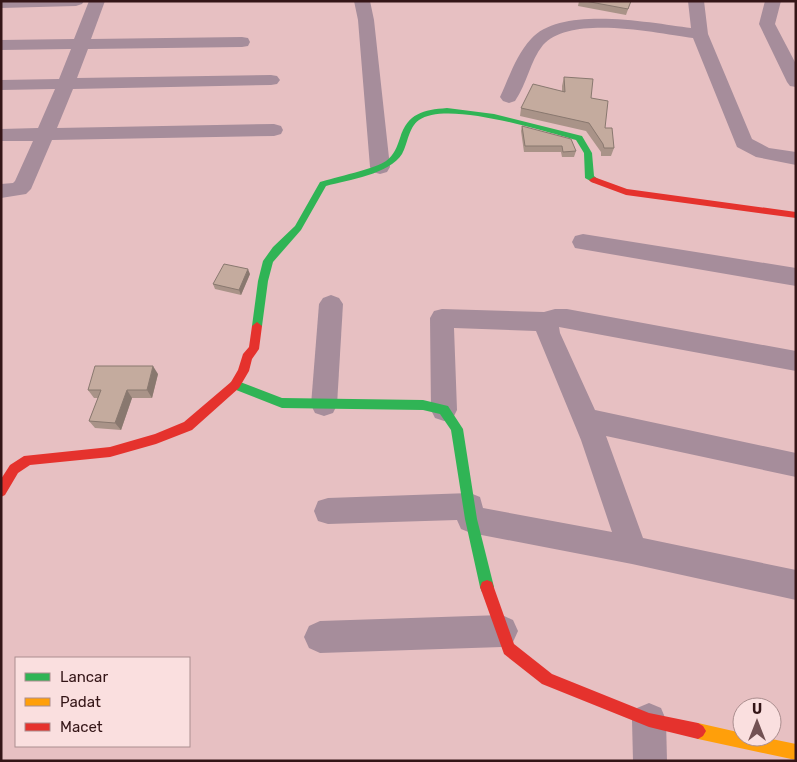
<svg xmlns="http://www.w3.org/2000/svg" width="797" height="762" font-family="Rubik,sans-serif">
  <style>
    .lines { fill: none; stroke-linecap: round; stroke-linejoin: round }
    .street { fill: #a68d9b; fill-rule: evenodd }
    .fast { fill: #30b455; fill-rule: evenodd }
    .slow { fill: #ff9f0a; fill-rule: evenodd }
    .jam { fill: #e5322d; fill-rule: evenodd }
    .wall { fill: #a99388 }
    .shaded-wall { fill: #89786f }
    .building { fill: #c4ab9e; stroke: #89786f }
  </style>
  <rect width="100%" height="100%" fill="#e7c0c2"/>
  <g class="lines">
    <g class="street">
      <polygon points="1,1 84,1 82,4 76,6 1,8"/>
      <polygon points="89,1 105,1 91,39 242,37 248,38 250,42 248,46 242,47 88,49 77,78 271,75 277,76 280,80 277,84 271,85 73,89 57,128 274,124 281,126 283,130 281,134 274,136 52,140 31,189 26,194 1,198 1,184 13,183 15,181 33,141 1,141 1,129 38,128 55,89 1,90 1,80 59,79 71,49 1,50 1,40 74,39"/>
      <polygon points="354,1 370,1 374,20 390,167 387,172 380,174 373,172 370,167 358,20"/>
      <path d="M688,1h16l4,33 44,105 17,9 27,4v13l-40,-8 -19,-10 -44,-109c-37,-5 -122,-24 -150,7 -13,16 -16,39 -28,56l-6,2 -6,-2 -3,-4c9,-19 16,-42 31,-58 30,-34 120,-16 160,-11z"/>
      <polygon points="765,1 781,1 775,24 796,64 796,87 790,86 787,82 759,24"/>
      <polygon points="583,234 796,268 796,286 575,248 572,242 575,236"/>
      <polygon points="331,295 339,298 343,304 337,405 333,413 324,416 315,413 311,405 319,304 323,298"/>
      <polygon points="442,309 544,312 555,309 567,309 796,351 796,371 559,327 560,333 595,410 796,453 796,477 606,436 643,538 796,570 796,600 632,564 471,533 461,529 457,520 328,524 318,521 314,511 318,501 328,498 470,493 480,497 483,508 612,532 581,440 536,331 454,328 457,410 453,418 444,421 435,418 431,410 430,318 434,311"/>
      <polygon points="502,615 513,620 518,631 513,642 502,647 320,653 309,648 304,637 309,626 320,621"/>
      <polygon points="649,703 661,708 666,720 667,761 633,761 632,720 637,708"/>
    </g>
    <g class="fast">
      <path d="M447,108l47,6 88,22 10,17 2,23 5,4 -5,3 -9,-5 -1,-25 -8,-13c-33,-9 -129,-40 -157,-20 -11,8 -11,24 -17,34 -12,20 -54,26 -76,32l-25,44 -28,32 -5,19 -6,45 -5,4 -4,-1 -1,-3 6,-45 5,-20 10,-14 22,-21 25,-44c13,-4 57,-14 66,-21 8,-6 11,-14 14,-23 8,-25 23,-28 47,-30z"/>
      <polygon points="235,380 282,398 423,400 448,406 463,429 477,519 494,587 492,592 487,594 482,592 480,587 465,519 451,430 440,414 423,410 282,408 231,388 229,385 231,382"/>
    </g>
    <polygon class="slow" points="698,723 742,733 742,737 762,737 796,744 796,760 698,739 693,736 690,731 693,726"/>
    <g class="jam">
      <polygon points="594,177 627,189 796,212 796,218 626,195 591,182 589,180"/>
      <polygon points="257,322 262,326 259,349 252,359 249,371 239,388 192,430 156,444 110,457 30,465 18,473 5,495 1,497 1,479 10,465 24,456 110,447 155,434 184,422 231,382 238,370 243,354 249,347 252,326"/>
      <polygon points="487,580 492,582 514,644 552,674 649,713 698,723 703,726 706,731 703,736 698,739 649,727 542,684 504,654 480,587 482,582"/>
    </g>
  </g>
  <g class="wall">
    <polygon points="579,1 631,1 626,15 578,6"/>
    <polygon points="564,77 591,98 614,148 611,156 601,156 601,152 586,131 520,116 521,108 562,91 562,86"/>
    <polygon points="522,126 576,151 574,157 562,157 561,152 524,152 521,131"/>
    <polygon points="250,274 241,295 215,289 213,284"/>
    <polygon points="158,374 152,398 132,398 121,430 95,428 89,421 98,398 94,398 88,390"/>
  </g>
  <g class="shaded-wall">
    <polygon points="248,269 250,274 241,295 239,290"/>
    <polygon points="153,366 158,374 152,398 147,390"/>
    <polygon points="127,390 132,398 121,430 115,423"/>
  </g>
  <g class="building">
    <polygon points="585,1 631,1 628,9"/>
    <polygon points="564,77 593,79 591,98 608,101 605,128 612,128 614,148 604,148 603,144 589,123 521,108 533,84 565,92"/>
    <polygon points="522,126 571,139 576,151 563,152 562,146 525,146"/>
    <polygon points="224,264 248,269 239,290 213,284"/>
    <polygon points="95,366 153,366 147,390 127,390 115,423 89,421 101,390 88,390"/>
  </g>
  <rect width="797" height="762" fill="none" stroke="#341517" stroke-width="5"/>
  <rect x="15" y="657" width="175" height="90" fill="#fadfdf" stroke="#ab8e8f"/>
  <rect x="25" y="673" width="25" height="8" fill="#30b455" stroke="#ab8e8f"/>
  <text x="60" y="682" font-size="15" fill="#341517">Lancar</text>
  <rect x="25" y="698" width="25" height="8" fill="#ff9f0a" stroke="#ab8e8f"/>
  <text x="60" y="707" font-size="15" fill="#341517">Padat</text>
  <rect x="25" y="723" width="25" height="8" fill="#e5322d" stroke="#ab8e8f"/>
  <text x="60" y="732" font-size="15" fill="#341517">Macet</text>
  <g transform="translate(757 722)"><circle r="24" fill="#fadfdf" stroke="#ab8e8f"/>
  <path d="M0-4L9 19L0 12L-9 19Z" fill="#735153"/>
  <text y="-8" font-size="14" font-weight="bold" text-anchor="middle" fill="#341517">U</text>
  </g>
</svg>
